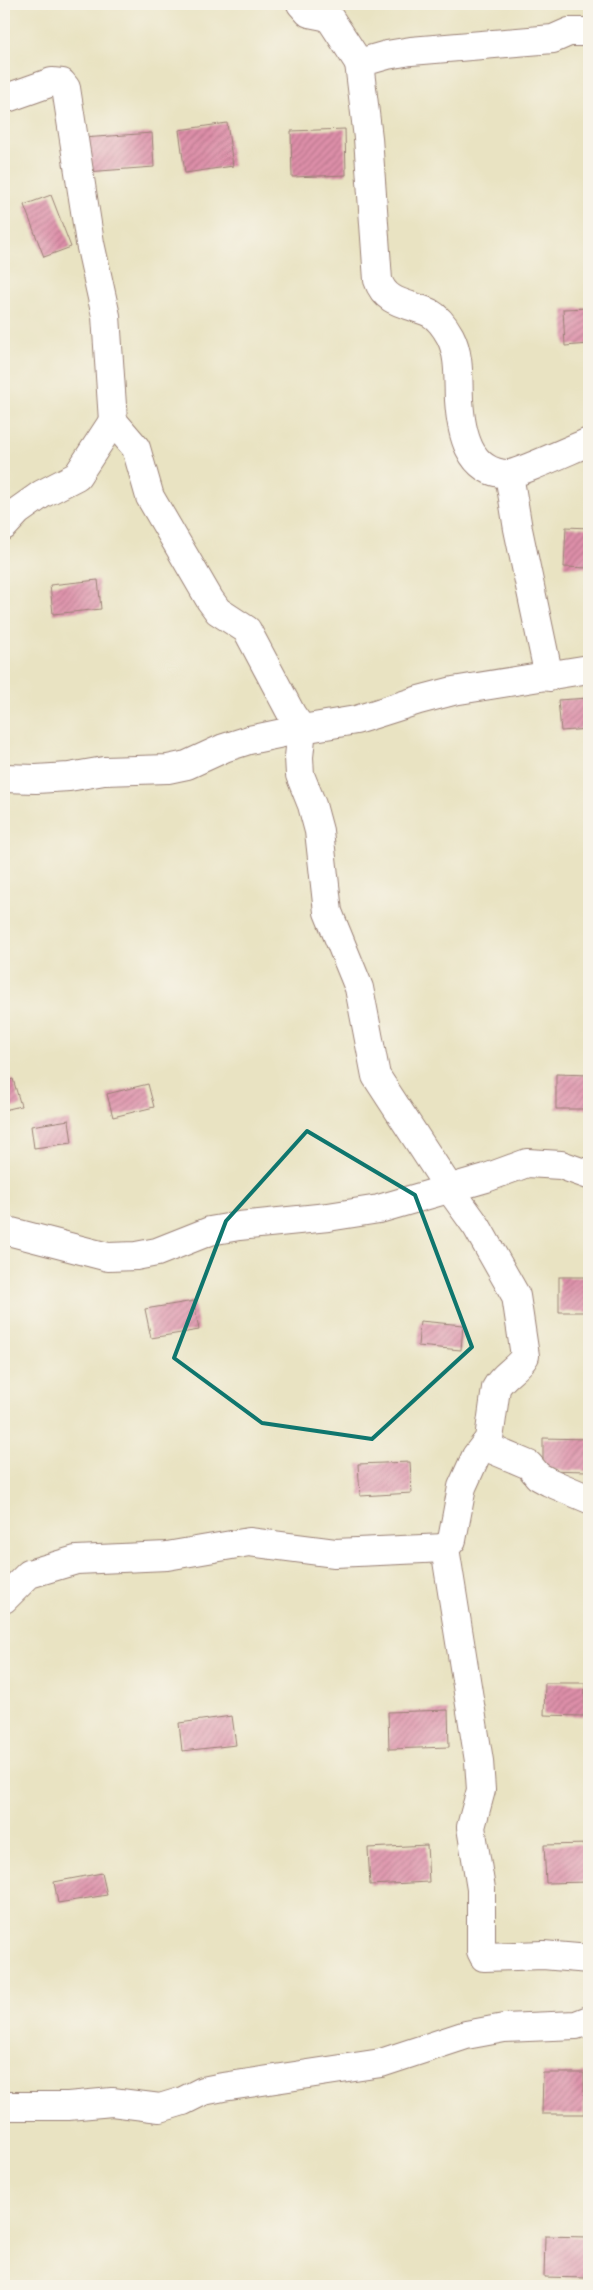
<svg xmlns="http://www.w3.org/2000/svg" width="593" height="2290" font-family="Sriracha,sans-serif">
  <style>
    .building { fill: url(#building-hatch) }
    .lines { fill: none; stroke-linecap: round; stroke-linejoin: round }
    .minor-casing { stroke: #9a8176; stroke-width: 30 }
    .minor { stroke: #fff; stroke-width: 28 }
    .marked { fill: none; stroke: #0f766e; stroke-width: 4; stroke-linejoin: round }
  </style>
  <defs>
    <pattern id="building-hatch" width="6" height="6" patternUnits="userSpaceOnUse" patternTransform="scale(1.25)"><rect width="6" height="6" fill="#dd8fa9"/><path d="M-1 1l2-2M0 6l6-6M5 7l2-2" fill="none" stroke="#b5748a"/></pattern>
  </defs>
  <rect width="100%" height="100%" fill="#f7f3e8"/>
  <filter id="ink" filterUnits="userSpaceOnUse"><feTurbulence type="fractalNoise" baseFrequency=".02" numOctaves="2"/><feDisplacementMap in="SourceGraphic" scale="10" xChannelSelector="R" yChannelSelector="G"/><feConvolveMatrix kernelMatrix="1 2 1 2 8 2 1 2 1" color-interpolation-filters="sRGB"/></filter>
  <filter id="wash" filterUnits="userSpaceOnUse"><feTurbulence type="fractalNoise" baseFrequency=".0096" numOctaves="4" result="noise"/><feDisplacementMap in="SourceGraphic" scale="20" xChannelSelector="R" yChannelSelector="G"/><feGaussianBlur stdDeviation="1.12" result="paint"/><feColorMatrix in="noise" values="0 0 0 0 0 0 0 0 0 0 0 0 0 0 0 0 0 1.4 0 .05"/><feComposite in="paint" operator="in"/></filter>
  <g filter="url(#wash)">
    <rect width="100%" height="100%" fill="#e9e3c2"/>
    <g id="blocks">
      <g class="building">
        <polygon points="227,123 233,166 185,173 179,130"/>
        <polygon points="345,129 346,175 292,177 291,131"/>
        <polygon points="152,133 154,167 86,172 83,138"/>
        <polygon points="51,195 71,247 44,257 24,205"/>
        <polygon points="589,308 589,344 565,346 563,309"/>
        <polygon points="566,527 589,528 589,568 564,567"/>
        <polygon points="98,580 101,609 53,614 50,585"/>
        <polygon points="589,698 589,729 561,731 558,700"/>
        <polygon points="556,1074 589,1075 589,1109 556,1109"/>
        <polygon points="13,1079 21,1106 4,1110 4,1082"/>
        <polygon points="148,1084 154,1107 113,1117 107,1094"/>
        <polygon points="69,1120 72,1143 34,1148 31,1126"/>
        <rect x="559" y="1277" width="30" height="35"/>
        <polygon points="194,1301 199,1330 151,1338 145,1309"/>
        <polygon points="420,1321 463,1325 461,1350 418,1346"/>
        <polygon points="543,1438 589,1439 589,1471 543,1470"/>
        <polygon points="410,1462 412,1493 360,1496 358,1464"/>
        <polygon points="545,1683 585,1683 584,1716 544,1715"/>
        <polygon points="448,1710 449,1747 389,1749 388,1712"/>
        <polygon points="232,1716 236,1745 182,1751 179,1723"/>
        <polygon points="589,1844 589,1882 546,1883 544,1845"/>
        <polygon points="427,1845 429,1882 370,1885 368,1848"/>
        <polygon points="102,1873 107,1895 58,1903 54,1882"/>
        <polygon points="543,2073 584,2073 584,2114 542,2114"/>
        <polygon points="545,2236 587,2237 586,2278 544,2277"/>
      </g>
    </g>
  </g>
  <g filter="url(#ink)">
    <use href="#blocks" fill-opacity="0" stroke="#9a8176" stroke-width="1"/>
    <g class="lines">
      <defs>
        <g id="minor">
          <polyline points="301,4 309,13 329,17 359,63 387,55 411,51 553,39 569,32 589,32"/>
          <path d="M359,63l9,75 10,142c8,25 32,23 52,33 9,5 15,14 20,23 10,19 8,43 9,64 2,31 9,73 49,74 10,0 68,-27 81,-32"/>
          <path d="M4,99l48,-17 10,1 4,5 24,155 16,73 7,105 23,27 14,49 60,103 8,11 29,19 45,85 10,14 -3,28 1,18 12,30 7,26 9,81 31,76 17,88 73,112 28,39 39,69 9,60c-7,13 -22,18 -29,32l-7,51 -13,17 -14,31 -10,53 -7,8 34,213 2,29 -10,37 10,62v62l3,6 59,-2 46,4"/>
          <polyline points="509,474 518,529 549,677"/>
          <polyline points="4,526 18,511 42,494 77,476 113,421"/>
          <polyline points="4,778 36,779 69,777 104,771 168,769 187,765 224,748 249,740 302,729 356,720 419,700 453,691 589,669"/>
          <polyline points="4,1230 108,1257 136,1256 157,1252 210,1231 239,1226 328,1217 379,1209 486,1178 527,1163 561,1165 589,1175"/>
          <polyline points="484,1446 529,1465 538,1476 549,1482 589,1499"/>
          <polyline points="4,1599 29,1574 76,1560 167,1556 249,1542 335,1553 445,1548"/>
          <polyline points="4,2106 68,2106 112,2102 160,2108 183,2101 203,2091 223,2087 381,2063 466,2035 504,2028 576,2025 589,2020"/>
        </g>
      </defs>
      <use href="#minor" class="minor-casing"/>
      <use href="#minor" class="minor"/>
    </g>
  </g>
  <path class="marked" d="M307,1131l108,64 57,152 -100,92 -110,-16 -88,-65 52,-137z"/>
  <rect width="593" height="2290" fill="none" stroke="#f7f3e8" stroke-width="20"/>
</svg>
